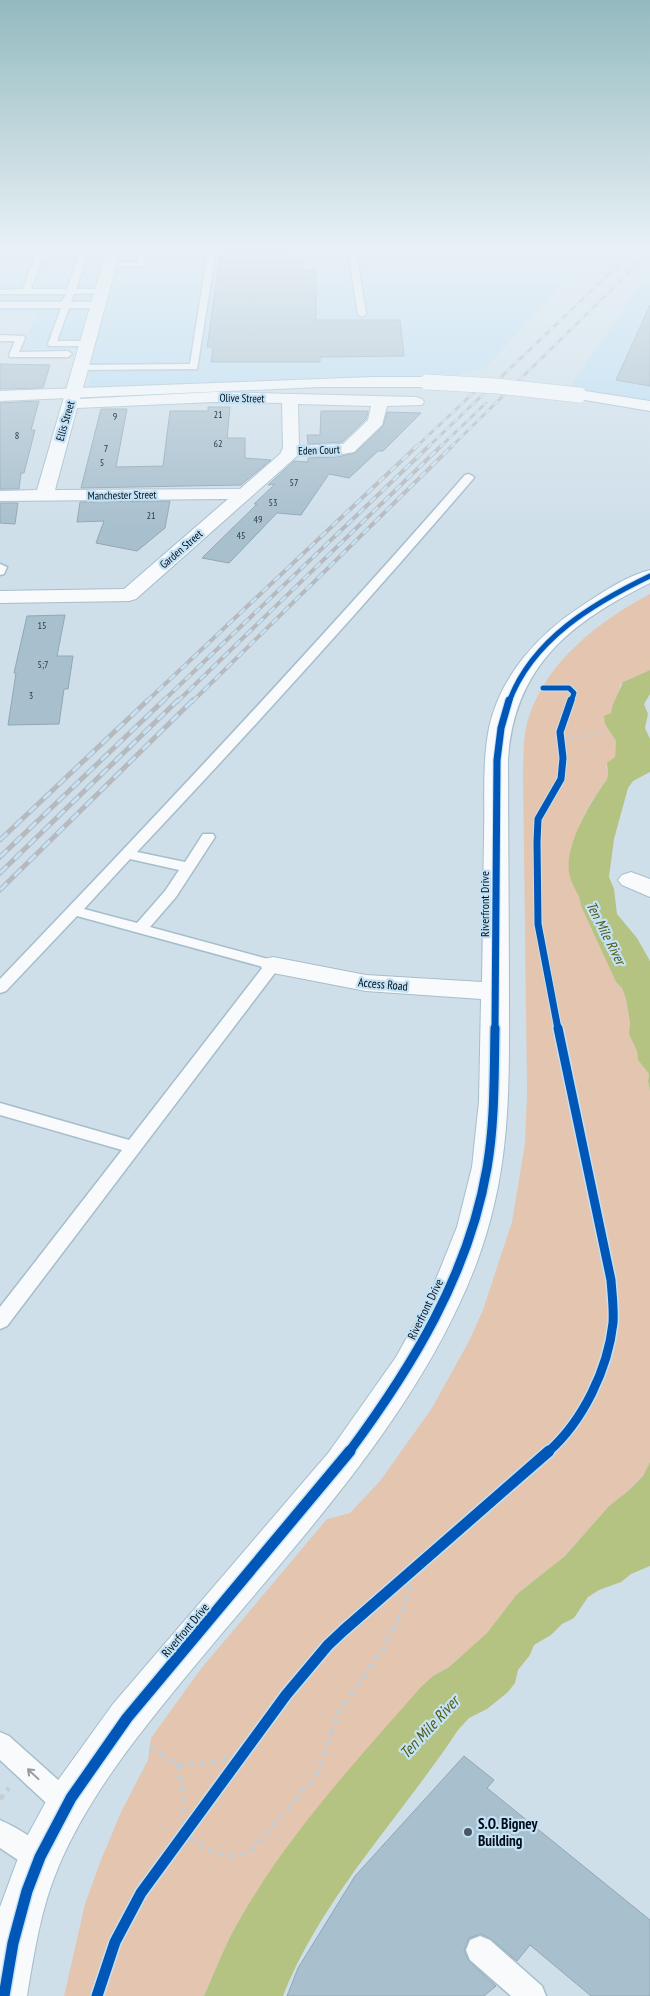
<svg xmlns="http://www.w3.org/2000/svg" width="650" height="1996" font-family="'PT Sans Narrow',sans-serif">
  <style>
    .built { fill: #baddf3 }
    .green { fill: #e3c5b0 }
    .water { fill: #b5c382 }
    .building { fill: #a8bfcd; stroke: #90a7b5 }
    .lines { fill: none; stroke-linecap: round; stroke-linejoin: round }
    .lane-casing { stroke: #a6bdcb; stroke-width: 3 }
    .street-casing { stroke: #a6bdcb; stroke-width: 2 }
    .secondary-casing { stroke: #a6bdcb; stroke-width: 2 }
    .path-far1 { stroke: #c7ccd0; stroke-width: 2.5; stroke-dasharray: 3 3; stroke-linecap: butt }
    .path { stroke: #c7ccd0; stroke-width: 4.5; stroke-dasharray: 5.5 5.5; stroke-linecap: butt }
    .lane { fill: #f8fafc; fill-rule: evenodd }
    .street { fill: #f8fafc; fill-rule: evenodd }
    .secondary { fill: #f8fafc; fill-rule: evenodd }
    .rail-far2-casing { stroke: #b6babe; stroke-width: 3 }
    .rail-far1-casing { stroke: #b6babe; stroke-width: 4 }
    .rail-casing { stroke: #b6babe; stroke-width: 5 }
    .rail-far2 { stroke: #c4e2f5; stroke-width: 2; stroke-dasharray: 6; stroke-linecap: butt }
    .rail-far1 { stroke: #c4e2f5; stroke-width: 2.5; stroke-dasharray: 8; stroke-linecap: butt }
    .rail { stroke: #c4e2f5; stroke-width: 3; stroke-dasharray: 10; stroke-linecap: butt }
    .secondary-bridge-casing { stroke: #a6bdcb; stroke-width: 16; stroke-linecap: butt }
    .secondary-bridge { stroke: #f8fafc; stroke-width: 15 }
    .cycleway-far3-casing { stroke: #c4e2f5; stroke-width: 7 }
    .cycleway-far2-casing { stroke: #c4e2f5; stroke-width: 9 }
    .cycleway-far1-casing { stroke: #c4e2f5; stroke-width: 12 }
    .cycleway-casing { stroke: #c4e2f5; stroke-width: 14 }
    .cycleway-far3 { stroke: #0057b8; stroke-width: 5 }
    .cycleway-far2 { stroke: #0057b8; stroke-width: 7 }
    .cycleway-far1 { stroke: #0057b8; stroke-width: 9 }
    .cycleway { stroke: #0057b8; stroke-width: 11 }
    .oneway { stroke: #959ca2 }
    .poi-dot { fill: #485763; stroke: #c4e2f5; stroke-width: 2 }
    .labels { text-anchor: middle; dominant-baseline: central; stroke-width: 4.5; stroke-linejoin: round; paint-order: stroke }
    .number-label { font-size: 10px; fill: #2a3a48 }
    .far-street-label { font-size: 11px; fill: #000e1b; stroke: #c4e2f5 }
    .street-label { font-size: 12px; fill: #000e1b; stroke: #c4e2f5 }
    .water-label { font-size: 14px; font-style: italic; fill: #525a12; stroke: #c4e2f5 }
    .near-poi-label { font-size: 15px; font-weight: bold; fill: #000e1b; stroke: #c4e2f5; text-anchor: start }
    .near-water-label { font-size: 16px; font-style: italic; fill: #525a12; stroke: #c4e2f5 }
  </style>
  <rect width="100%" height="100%" fill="#cfdfea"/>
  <g class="built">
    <polygon points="119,250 595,250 485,368 445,378 327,377 93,388 88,386 90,376 86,376 93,349 23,349 36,313 0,313 0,266 6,254"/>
    <polygon points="650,270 650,400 570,388"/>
  </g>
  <path class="green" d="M650,594v76l-23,10 -7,5 -3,14 -6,11v4l-6,10 11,17 -1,16 -9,9 2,10 -2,5c-20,26 -36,54 -33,88 0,5 -1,11 1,15 2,8 6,14 7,22l35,76 6,6 4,11 4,24 -1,11 8,17 1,9 11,14 -1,7 2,10v371l-7,14 -15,15 -19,15 -44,50 -48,38 -30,39 -38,34 -16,9c-69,77 -139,151 -192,241 -15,25 -25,52 -37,79h-140l21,-92 16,-44 20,-48 27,-52 3,-22 49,-68 127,-151 23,-6 30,-32 52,-73 37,-67 14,-31 29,-88 13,-78 2,-52 -4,-322c1,-17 0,-34 5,-50 17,-58 71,-99 122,-126z"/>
  <g class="water">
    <path d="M650,670v24l-6,10 4,10 -3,14 5,11v33l-17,9 -5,7 -14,51 -5,38 5,12 3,25 20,24 13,23v130l-2,-10 1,-7 -11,-14 -1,-9 -8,-17 1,-11 -4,-24 -4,-11 -6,-6 -35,-76c-1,-12 -10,-21 -12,-33 -4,-28 21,-71 37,-92l2,-5 -1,-13 8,-6 1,-16 -11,-17 -1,-8 7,-3 1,-6 11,-25z"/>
    <path d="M650,1462v104l-19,8 -10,8 -22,8 -11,7 -14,21 -12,6 -11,11 -17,10 -4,10 -12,15 -3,13 -7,9 -21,17 -18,9 -11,12c-58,88 -136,167 -175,266h-79c12,-27 22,-54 37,-79 49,-85 116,-157 180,-230l12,-11 16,-9 38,-34 30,-39 48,-38 44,-50 19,-15 15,-15z"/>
  </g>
  <g class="building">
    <polygon points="221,250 291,250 290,259 302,259 302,270 316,270 316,320 400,320 404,356 320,357 320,362 211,362 213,347 207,347"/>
    <polygon points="650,305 650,386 616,380"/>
    <polygon points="0,364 50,365 43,388 0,389"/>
    <polygon points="39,401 31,430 35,430 24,473 21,473 19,489 0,489 0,403"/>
    <polygon points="208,407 230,407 227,438 245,438 245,458 271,460 241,485 81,488 101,409 127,409 116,467 163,466 170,411 208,411"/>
    <polygon points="321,411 368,411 368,412 366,419 342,442 308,444 307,435 320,435"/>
    <polygon points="387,412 421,413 383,451 378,451 349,478 329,474 301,515 277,513 229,563 202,558 257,504 254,504 275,484 268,485 294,461 308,462 308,458 337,457 355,453 383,426"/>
    <polygon points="170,501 165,528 137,551 96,543 104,521 77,522 80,502"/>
    <polygon points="0,503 18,503 15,524 0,523"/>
    <polygon points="65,615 57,656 73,656 68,689 64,689 59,724 8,725 16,673 14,673 27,616"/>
    <polygon points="464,1756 494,1780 487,1788 650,1920 650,1996 591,1996 530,1945 517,1961 491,1939 481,1934 469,1938 464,1951 469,1961 496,1986 484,1996 287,1996 298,1968 355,1876"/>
  </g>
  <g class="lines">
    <defs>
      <g id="lane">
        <polygon points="139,250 147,250 143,266 109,266 105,264 109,262 137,262"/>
        <polygon points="208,250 216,250 197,369 76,370 76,366 79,365 190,364"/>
        <polygon points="348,250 356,250 366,314 362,317 358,314"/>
        <path d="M36,254h47l4,2 -11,33h26l4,2 -4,2 -28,1 -3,8h26l4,3 -4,3h-28l-12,33h29l4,3 -1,2h-40l-1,-2 13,-36h-61v-6h62l4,-8h-66v-4l23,-1zM42,258h36l-11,31h-36z"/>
        <polygon points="0,335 24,336 25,338 19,352 68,351 72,354 68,357 10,357 9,355 15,341 0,341"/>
        <path d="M469,474l5,3 -1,2c-109,127 -221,251 -336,373l48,10 18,-28h10l2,3 -39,60 -26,30 129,35 2,3 -274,361 -7,3v-22l122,-157 -122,-35v-12l129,37 134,-173 -186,-51 -71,75 -6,2v-14c158,-165 315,-332 465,-504zM130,859l49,11 -14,21 -28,32 -53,-14z"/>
        <polygon points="0,564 7,567 4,574 0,575"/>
        <polygon points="0,1732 9,1736 75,1795 79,1804 75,1813 66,1816 57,1813 0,1760"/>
        <path d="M0,1820c16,7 46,24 52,39l-4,9 -9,4 -9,-4 -30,-20z"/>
        <polygon points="480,1936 490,1940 542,1986 546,1996 511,1996 470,1960 466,1950 470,1940"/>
      </g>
      <g id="street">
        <path d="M111,255l7,4 -38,140 134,-7 202,5 6,2 2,3 -2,3 -35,1 -5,19 -28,27 -17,3 -40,1 -161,143 -7,2 -129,2v-12l124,-2 104,-90 -228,2v-10l37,-1 67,-231zM214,402l68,1 1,45 -3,6 -40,35 -185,1 22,-82zM298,404l73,2 -3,14 -25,24 -44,2z"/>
        <path d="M650,570v13c-79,39 -136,83 -142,177 0,76 1,152 1,228 0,98 3,180 -32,274 -58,154 -181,281 -284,406 -51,62 -104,126 -135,200 -17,40 -24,85 -31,128h-27v-89l24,-65 32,-59 57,-79 216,-252 67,-95 32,-58 29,-72 15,-60 7,-66 2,-102 -115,-8 -93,-18 -9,-2 -4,-6 4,-6 9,-2 93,18 116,7c1,-49 1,-99 2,-148 1,-35 -2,-71 5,-106 11,-52 50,-95 94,-123 20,-13 43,-29 67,-35z"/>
        <polygon points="631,872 650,879 650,897 622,885 618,880 622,875"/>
      </g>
      <g id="secondary">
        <polygon points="373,377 427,377 433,379 435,382 433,385 427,387 320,387 0,401 0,391"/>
        <polygon points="579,390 650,401 650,411 573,398 571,395 573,392"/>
      </g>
    </defs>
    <use href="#lane" class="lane-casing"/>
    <use href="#street" class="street-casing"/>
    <use href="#secondary" class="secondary-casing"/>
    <polyline class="path-far1" points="560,741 605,732"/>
    <g class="path">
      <path d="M150,1747l28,18 5,26 1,43c22,14 41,30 67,17l66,-77 22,-63 45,-63 21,-42 8,-36"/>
      <polyline points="178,1765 208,1763 243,1754"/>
      <polyline points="0,1799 9,1788"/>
    </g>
    <use href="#lane" class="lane"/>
    <use href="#street" class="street"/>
    <use href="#secondary" class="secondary"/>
    <defs>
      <g id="rail-far2">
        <polyline points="416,447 485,382"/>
        <polyline points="428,447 634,250"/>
        <polyline points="440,447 486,403"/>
        <polyline points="451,447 650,252"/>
      </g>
      <g id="rail-far1">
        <polyline points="146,702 417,446"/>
        <polyline points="162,702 429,446"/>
        <polyline points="177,702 441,446"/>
        <polyline points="192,702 452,446"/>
      </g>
      <g id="rail">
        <polyline points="0,840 148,700"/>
        <polyline points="0,857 164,700"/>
        <polyline points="0,873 178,700"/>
        <polyline points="0,890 193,700"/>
      </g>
    </defs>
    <use href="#rail-far2" class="rail-far2-casing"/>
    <use href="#rail-far1" class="rail-far1-casing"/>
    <use href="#rail" class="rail-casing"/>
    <use href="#rail-far2" class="rail-far2"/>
    <use href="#rail-far1" class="rail-far1"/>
    <use href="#rail" class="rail"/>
    <defs>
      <polyline id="secondary-bridge" points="427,382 497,386 579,395"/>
    </defs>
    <use href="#secondary-bridge" class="secondary-bridge-casing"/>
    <use href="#secondary-bridge" class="secondary-bridge"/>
    <defs>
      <g id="cycleway-far3">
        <polyline points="543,688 569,688 574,693 571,702"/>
        <path d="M509,702c23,-63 85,-99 141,-126"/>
      </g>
      <g id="cycleway-far2">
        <polyline points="495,1029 497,760 501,728 509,700"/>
        <polyline points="558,1029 538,924 537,842 538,819 561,779 563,758 560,732 571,700"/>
      </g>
      <g id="cycleway-far1">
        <path d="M349,1452c63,-85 120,-178 138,-284 8,-46 7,-93 8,-140"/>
        <path d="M548,1452c35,-31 60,-83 65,-129 1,-14 -1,-29 -2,-43l-53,-252"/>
      </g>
      <g id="cycleway">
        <polyline points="4,1996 13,1943 27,1891 40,1857 71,1798 127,1718 350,1451"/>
        <polyline points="97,1996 115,1942 141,1893 286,1695 328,1645 344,1630 549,1451"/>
      </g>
    </defs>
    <use href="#cycleway-far3" class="cycleway-far3-casing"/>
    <use href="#cycleway-far2" class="cycleway-far2-casing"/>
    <use href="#cycleway-far1" class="cycleway-far1-casing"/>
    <use href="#cycleway" class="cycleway-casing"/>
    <use href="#cycleway-far3" class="cycleway-far3"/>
    <use href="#cycleway-far2" class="cycleway-far2"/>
    <use href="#cycleway-far1" class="cycleway-far1"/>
    <use href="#cycleway" class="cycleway"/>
  </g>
  <defs><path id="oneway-shaft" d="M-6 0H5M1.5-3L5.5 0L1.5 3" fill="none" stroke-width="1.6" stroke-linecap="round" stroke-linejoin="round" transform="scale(1.25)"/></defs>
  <use class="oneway" href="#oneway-shaft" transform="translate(33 1774) rotate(-137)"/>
  <linearGradient id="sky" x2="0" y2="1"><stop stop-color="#93babf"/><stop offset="0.47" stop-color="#e9f1f6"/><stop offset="1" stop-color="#e9f1f6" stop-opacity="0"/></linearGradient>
  <rect width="650" height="529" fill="url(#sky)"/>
  <circle class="poi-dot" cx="468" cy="1832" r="5"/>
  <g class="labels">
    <g class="number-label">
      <text x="218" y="414">21</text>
      <text x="115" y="416">9</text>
      <text x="17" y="435">8</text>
      <text x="218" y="443">62</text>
      <text x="106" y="448">7</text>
      <text x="102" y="462">5</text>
      <text x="294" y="482">57</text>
      <text x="273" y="502">53</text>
      <text x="151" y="515">21</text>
      <text x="258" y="519">49</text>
      <text x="241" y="535">45</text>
      <text x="42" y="625">15</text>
      <text x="43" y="664">5;7</text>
      <text x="31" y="695">3</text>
    </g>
    <g class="far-street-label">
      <text transform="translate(242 398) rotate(1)">Olive Street</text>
      <text transform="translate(65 421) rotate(-74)">Ellis Street</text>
      <text transform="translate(319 450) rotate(-2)">Eden Court</text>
      <text transform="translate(122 495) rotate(-1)">Manchester Street</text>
      <text transform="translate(181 549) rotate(-41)">Garden Street</text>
    </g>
    <g class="street-label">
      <text transform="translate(484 904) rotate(-90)">Riverfront Drive</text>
      <text transform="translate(383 984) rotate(5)">Access Road</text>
      <text transform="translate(425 1309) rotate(-64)">Riverfront Drive</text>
      <text transform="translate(185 1630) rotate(-50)">Riverfront Drive</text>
    </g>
    <g class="water-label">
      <text transform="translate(606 933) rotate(63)">Ten Mile River</text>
    </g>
    <g class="near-poi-label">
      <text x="478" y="1823">S.O. Bigney<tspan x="478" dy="17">Building</tspan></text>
    </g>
    <g class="near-water-label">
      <text transform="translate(429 1727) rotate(-47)">Ten Mile River</text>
    </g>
  </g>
</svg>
